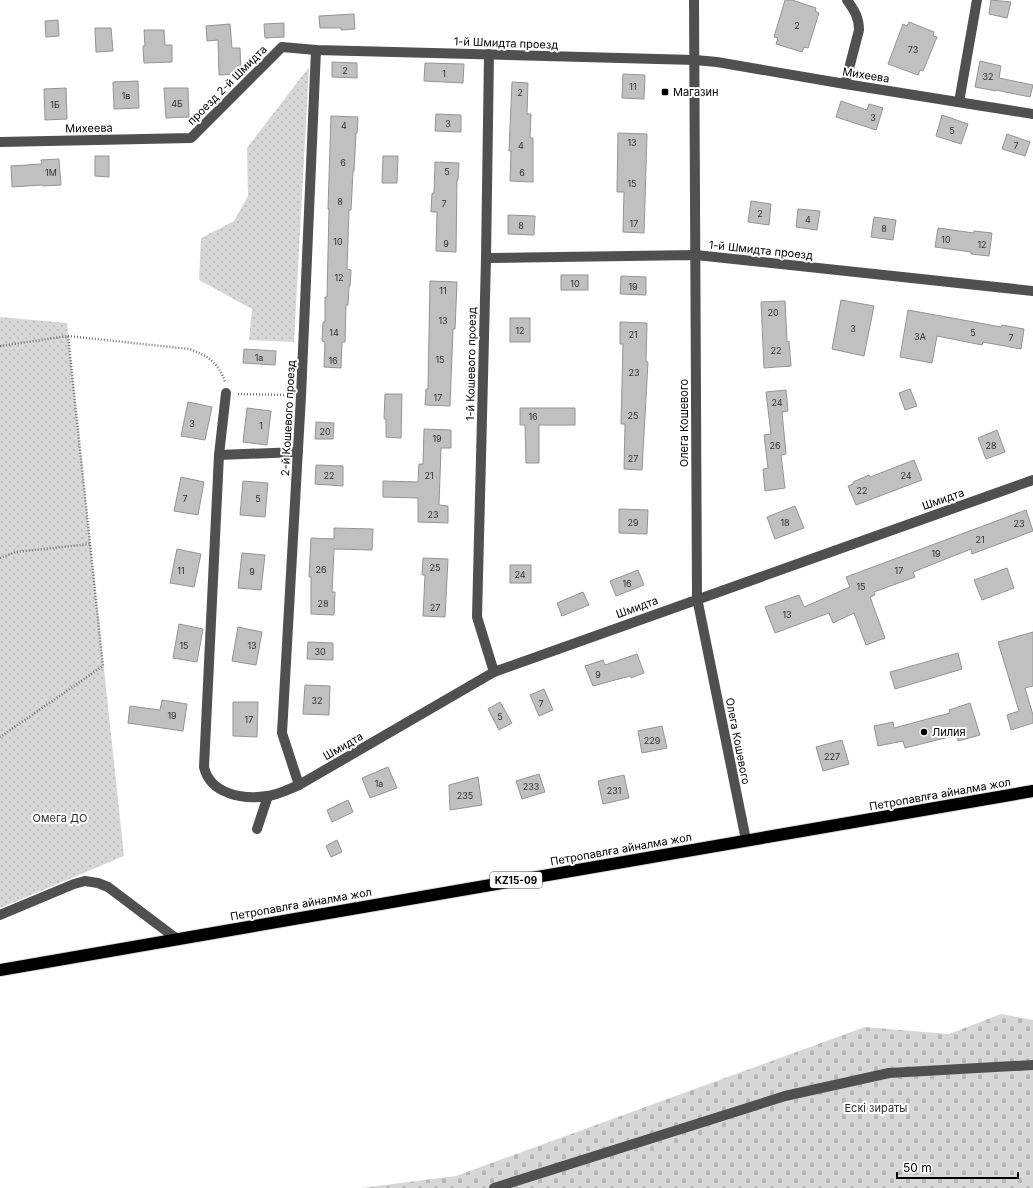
<svg xmlns="http://www.w3.org/2000/svg" width="1033" height="1188" font-family="Inter,sans-serif">
  <style>
    .cemetery { fill: url(#cemetery-stones) }
    .garden { fill: url(#garden-dots) }
    .building { fill: #c0c0c0; stroke: #949494 }
    .lines { fill: none; stroke-linecap: round; stroke-linejoin: round }
    .highway-casing { stroke: #dbdbdb; stroke-width: 14 }
    .path { stroke: #727272; stroke-width: 2.5; stroke-dasharray: 1 2; stroke-linecap: butt }
    .minor { stroke: #505050; stroke-width: 10 }
    .highway { stroke: #000; stroke-width: 12 }
    .poi-dot { fill: #000; stroke: #fff; stroke-width: 1.5 }
    .labels { text-anchor: middle; dominant-baseline: central; stroke-width: 4; stroke-linejoin: round; paint-order: stroke }
    .number-label { font-size: 9px; fill: #303030 }
    .shield { fill: #fff; stroke: #4c4c4c; stroke-width: 1 }
    .shield-label { font-size: 10px; font-weight: bold; fill: #000 }
    .street-label { font-size: 11px; fill: #000; stroke: #fff }
    .poi-label { font-size: 11px; fill: #000; stroke: #fff; text-anchor: start }
    .park-label { font-size: 11px; fill: #2e2e2e; stroke: #fff }
  </style>
  <defs>
    <pattern id="cemetery-stones" width="16" height="16" patternUnits="userSpaceOnUse"><rect width="16" height="16" fill="#d7d7d7"/><path d="M2 7V4a2 2 0 0 1 4 0v3zM10 15v-3a2 2 0 0 1 4 0v3z" fill="#b7b7b7"/></pattern>
    <pattern id="garden-dots" width="8" height="8" patternUnits="userSpaceOnUse"><rect width="8" height="8" fill="#d7d7d7"/><path d="M2 2h.1M6 6h.1" fill="none" stroke="#b7b7b7" stroke-width="1.8" stroke-linecap="round"/></pattern>
  </defs>
  <rect width="100%" height="100%" fill="#fff"/>
  <polygon class="cemetery" points="1001,1014 1033,1020 1033,1188 361,1188 456,1176 865,1027 949,1034"/>
  <g class="garden">
    <polygon points="309,67 294,342 249,340 252,309 199,280 201,238 234,221 248,196 247,148"/>
    <polygon points="0,317 67,323 124,856 0,908"/>
  </g>
  <g class="building">
    <polygon points="785,0 792,0 816,8 815,11 819,13 808,48 804,47 802,52 776,44 778,38 774,37"/>
    <polygon points="991,0 1011,2 1007,18 989,14"/>
    <polygon points="354,14 355,29 341,30 341,28 320,28 319,16"/>
    <polygon points="58,20 59,36 46,37 45,21"/>
    <polygon points="909,22 934,32 933,36 937,37 923,71 920,70 918,75 888,64 903,24 907,26"/>
    <polygon points="284,23 284,37 265,38 264,24"/>
    <polygon points="230,24 232,48 240,48 241,74 219,75 218,40 207,41 206,26"/>
    <polygon points="95,28 111,28 113,51 96,52"/>
    <polygon points="144,30 164,30 165,45 172,45 172,62 144,63 143,46 145,46"/>
    <polygon points="980,61 1001,66 999,78 1033,85 1030,97 996,90 996,91 975,87"/>
    <polygon points="332,62 357,63 357,78 332,77"/>
    <polygon points="425,63 464,64 463,83 424,81"/>
    <polygon points="623,74 645,75 644,99 622,98"/>
    <polygon points="138,81 139,108 114,109 113,82"/>
    <polygon points="512,82 528,83 527,114 531,114 530,138 533,138 533,182 510,181 511,151 509,151"/>
    <polygon points="66,88 67,119 45,120 44,89"/>
    <polygon points="164,88 188,88 189,117 166,118"/>
    <polygon points="841,101 867,110 869,104 883,108 876,130 836,117"/>
    <polygon points="436,114 461,115 461,132 435,131"/>
    <polygon points="942,115 968,124 961,144 936,136"/>
    <polygon points="331,116 358,117 357,133 356,133 354,171 353,171 351,210 349,210 347,269 351,270 350,286 349,286 348,305 346,305 345,342 342,342 341,368 324,367 325,342 322,341 323,322 325,322 325,297 327,297 329,209 328,209"/>
    <polygon points="618,133 647,134 644,233 623,232 624,192 617,192"/>
    <polygon points="1007,134 1030,142 1025,156 1002,149"/>
    <polygon points="95,156 109,156 109,177 95,176"/>
    <polygon points="383,156 398,156 397,183 382,183"/>
    <polygon points="59,159 61,185 43,186 43,185 12,187 11,166 42,164 41,160"/>
    <polygon points="435,162 459,163 458,180 457,180 456,252 436,251 437,212 431,212 432,193 434,193"/>
    <polygon points="751,201 771,204 769,225 748,222"/>
    <polygon points="798,209 820,211 817,230 796,227"/>
    <polygon points="508,215 535,216 534,235 508,234"/>
    <polygon points="874,217 896,220 893,240 871,237"/>
    <polygon points="938,228 974,233 974,231 992,233 989,256 971,254 971,252 935,247"/>
    <rect x="561" y="275" width="27" height="15"/>
    <polygon points="621,276 646,277 646,295 620,294"/>
    <polygon points="430,281 457,282 455,329 453,329 450,406 425,405 426,389 428,389"/>
    <polygon points="841,300 874,306 864,356 832,349"/>
    <polygon points="785,301 787,342 789,341 791,366 764,368 761,302"/>
    <polygon points="908,310 963,320 1001,327 1002,325 1024,329 1021,349 983,342 982,345 937,336 932,363 900,357"/>
    <rect x="510" y="318" width="20" height="24"/>
    <polygon points="620,322 647,323 646,362 648,362 642,470 624,469 625,424 621,424 623,344 620,344"/>
    <polygon points="244,349 276,351 275,365 243,363"/>
    <polygon points="910,389 917,406 905,410 899,393"/>
    <polygon points="786,390 788,411 782,412 786,454 781,455 785,488 765,491 763,469 768,468 764,435 771,434 766,392"/>
    <polygon points="385,394 402,394 401,438 386,437 386,419 384,419"/>
    <polygon points="188,402 212,407 205,440 181,436"/>
    <polygon points="247,408 271,411 267,445 243,442"/>
    <polygon points="520,408 575,408 575,425 539,425 539,463 526,463 525,425 520,425"/>
    <polygon points="316,422 334,423 333,439 315,439"/>
    <polygon points="424,429 451,430 451,448 441,448 439,505 448,506 448,523 418,522 418,498 383,497 383,481 418,482 419,464 423,464"/>
    <polygon points="997,430 1005,452 986,459 978,438"/>
    <polygon points="914,460 922,480 856,505 848,486 853,484 853,482 869,475 870,477"/>
    <polygon points="316,465 343,466 343,486 315,484"/>
    <polygon points="181,477 204,482 198,515 174,511"/>
    <polygon points="243,481 268,483 265,517 240,515"/>
    <polygon points="795,506 804,528 775,539 767,517"/>
    <polygon points="619,509 648,510 647,534 619,533"/>
    <polygon points="1026,510 1033,531 972,554 971,549 913,572 915,577 874,592 875,595 870,597 885,638 866,645 854,613 833,623 829,613 775,633 765,607 799,595 804,607 850,587 846,577"/>
    <polygon points="334,528 373,529 372,550 334,549 332,592 335,592 334,615 311,614 311,577 309,577 311,538 334,539"/>
    <polygon points="177,549 201,554 194,587 170,583"/>
    <polygon points="242,553 265,555 261,590 238,588"/>
    <polygon points="423,558 448,559 445,617 423,616 425,575 422,575"/>
    <rect x="510" y="565" width="21" height="18"/>
    <polygon points="1007,568 1014,588 982,600 974,580"/>
    <polygon points="638,570 644,585 616,596 610,581"/>
    <polygon points="583,592 589,605 562,616 557,603"/>
    <polygon points="179,624 203,629 197,662 173,658"/>
    <polygon points="238,627 262,632 256,665 232,661"/>
    <polygon points="1033,632 1033,686 1025,688 1033,715 1033,723 1011,730 1007,715 1019,711 998,642"/>
    <polygon points="308,642 333,643 333,660 307,659"/>
    <polygon points="958,653 962,669 895,689 890,672"/>
    <polygon points="637,654 644,673 631,678 630,676 593,686 585,666 603,660 605,665"/>
    <polygon points="305,685 330,686 329,715 303,714"/>
    <polygon points="544,689 553,710 539,716 530,695"/>
    <polygon points="162,700 187,704 183,731 128,723 130,706 160,710"/>
    <polygon points="233,702 258,702 257,737 233,736"/>
    <polygon points="500,702 512,723 499,730 488,709"/>
    <polygon points="970,703 980,735 958,741 957,735 905,748 903,741 878,746 874,726 893,722 894,728 950,713 949,710"/>
    <polygon points="662,726 667,748 642,753 638,731"/>
    <polygon points="842,740 849,764 823,771 816,747"/>
    <polygon points="388,767 397,788 370,798 362,778"/>
    <polygon points="539,774 545,792 522,799 516,781"/>
    <polygon points="624,775 629,798 603,804 598,781"/>
    <polygon points="478,777 482,805 450,810 449,785"/>
    <polygon points="348,800 353,812 332,822 327,810"/>
    <polygon points="337,840 342,852 331,857 326,846"/>
  </g>
  <g class="lines">
    <defs>
      <polyline id="highway" points="0,970 1033,791"/>
    </defs>
    <use href="#highway" class="highway-casing"/>
    <g class="path">
      <path d="M68,336l121,13c18,6 30,14 36,33"/>
      <polyline points="0,346 68,336 103,666 0,737"/>
      <polyline points="238,394 289,395"/>
      <polyline points="0,558 16,552 90,544"/>
    </g>
    <g class="minor">
      <polyline points="694,0 697,598 746,840"/>
      <polyline points="489,54 486,258 477,617 494,672"/>
      <path d="M845,84l14,-54c0,-13 -5,-20 -12,-30"/>
      <polyline points="959,102 977,0"/>
      <polyline points="0,142 191,138 282,47 316,50 695,60 717,62 845,84 1033,114"/>
      <polyline points="486,258 696,255 1033,291"/>
      <path d="M226,393l-7,62 -15,312c6,27 39,33 63,29 11,-1 22,-7 32,-11l195,-113 539,-192"/>
      <polyline points="219,455 298,452"/>
      <polyline points="299,785 282,733 301,396 316,50"/>
      <polyline points="257,829 268,796"/>
      <polyline points="0,915 74,884 85,881 98,883 108,887 177,939"/>
      <polyline points="494,1188 785,1096 889,1073 1033,1065"/>
    </g>
    <use href="#highway" class="highway"/>
  </g>
  <g class="poi-dot">
    <rect x="661" y="88" width="8" height="8" rx="2"/>
    <circle cx="924" cy="732" r="4"/>
  </g>
  <g class="labels">
    <g class="number-label">
      <text x="797" y="25">2</text>
      <text x="913" y="49">73</text>
      <text x="345" y="70">2</text>
      <text x="444" y="73">1</text>
      <text x="988" y="76">32</text>
      <text x="633" y="86">11</text>
      <text x="520" y="92">2</text>
      <text x="126" y="95">1в</text>
      <text x="177" y="103">4Б</text>
      <text x="55" y="104">1Б</text>
      <text x="873" y="117">3</text>
      <text x="448" y="123">3</text>
      <text x="344" y="125">4</text>
      <text x="952" y="130">5</text>
      <text x="632" y="142">13</text>
      <text x="521" y="145">4</text>
      <text x="1016" y="145">7</text>
      <text x="343" y="162">6</text>
      <text x="447" y="171">5</text>
      <text x="51" y="172">1М</text>
      <text x="522" y="172">6</text>
      <text x="632" y="183">15</text>
      <text x="340" y="201">8</text>
      <text x="444" y="203">7</text>
      <text x="760" y="213">2</text>
      <text x="808" y="219">4</text>
      <text x="634" y="223">17</text>
      <text x="521" y="225">8</text>
      <text x="884" y="228">8</text>
      <text x="946" y="239">10</text>
      <text x="338" y="241">10</text>
      <text x="446" y="243">9</text>
      <text x="982" y="244">12</text>
      <text x="339" y="277">12</text>
      <text x="575" y="283">10</text>
      <text x="633" y="286">19</text>
      <text x="443" y="290">11</text>
      <text x="773" y="312">20</text>
      <text x="443" y="320">13</text>
      <text x="853" y="328">3</text>
      <text x="520" y="330">12</text>
      <text x="334" y="332">14</text>
      <text x="973" y="332">5</text>
      <text x="633" y="334">21</text>
      <text x="920" y="336">3А</text>
      <text x="1011" y="337">7</text>
      <text x="776" y="350">22</text>
      <text x="259" y="357">1а</text>
      <text x="440" y="359">15</text>
      <text x="333" y="360">16</text>
      <text x="634" y="372">23</text>
      <text x="438" y="397">17</text>
      <text x="777" y="402">24</text>
      <text x="633" y="415">25</text>
      <text x="533" y="416">16</text>
      <text x="192" y="423">3</text>
      <text x="261" y="425">1</text>
      <text x="325" y="431">20</text>
      <text x="437" y="438">19</text>
      <text x="775" y="445">26</text>
      <text x="991" y="445">28</text>
      <text x="633" y="458">27</text>
      <text x="329" y="475">22</text>
      <text x="429" y="475">21</text>
      <text x="906" y="475">24</text>
      <text x="862" y="490">22</text>
      <text x="185" y="498">7</text>
      <text x="258" y="498">5</text>
      <text x="433" y="514">23</text>
      <text x="633" y="522">29</text>
      <text x="785" y="522">18</text>
      <text x="1019" y="523">23</text>
      <text x="980" y="539">21</text>
      <text x="936" y="553">19</text>
      <text x="435" y="567">25</text>
      <text x="321" y="569">26</text>
      <text x="181" y="570">11</text>
      <text x="899" y="570">17</text>
      <text x="252" y="571">9</text>
      <text x="520" y="574">24</text>
      <text x="627" y="583">16</text>
      <text x="861" y="586">15</text>
      <text x="323" y="603">28</text>
      <text x="435" y="607">27</text>
      <text x="787" y="614">13</text>
      <text x="184" y="645">15</text>
      <text x="252" y="645">13</text>
      <text x="320" y="651">30</text>
      <text x="598" y="674">9</text>
      <text x="317" y="700">32</text>
      <text x="541" y="703">7</text>
      <text x="172" y="715">19</text>
      <text x="500" y="716">5</text>
      <text x="249" y="719">17</text>
      <text x="652" y="740">229</text>
      <text x="832" y="756">227</text>
      <text x="379" y="783">1а</text>
      <text x="531" y="786">233</text>
      <text x="614" y="790">231</text>
      <text x="465" y="795">235</text>
    </g>
    <rect class="shield" x="490" y="872" width="52" height="16" rx="3"/>
    <g class="shield-label">
      <text x="516" y="880">KZ15-09</text>
    </g>
    <g class="street-label">
      <text transform="translate(506 43) rotate(2)">1-й Шмидта проезд</text>
      <text transform="translate(866 75) rotate(9)">Михеева</text>
      <text transform="translate(227 85) rotate(-45)">проезд 2-й Шмидта</text>
      <text transform="translate(89 128) rotate(-1)">Михеева</text>
      <text transform="translate(761 250) rotate(6)">1-й Шмидта проезд</text>
      <text transform="translate(471 364) rotate(-89)">1-й Кошевого проезд</text>
      <text transform="translate(288 418) rotate(-87)">2-й Кошевого проезд</text>
      <text transform="translate(684 423) rotate(-90)">Олега Кошевого</text>
      <text transform="translate(943 499) rotate(-19)">Шмидта</text>
      <text transform="translate(637 607) rotate(-20)">Шмидта</text>
      <text transform="translate(738 741) rotate(79)">Олега Кошевого</text>
      <text transform="translate(343 746) rotate(-30)">Шмидта</text>
      <text transform="translate(940 794) rotate(-10)">Петропавлға айналма жол</text>
      <text transform="translate(621 849) rotate(-10)">Петропавлға айналма жол</text>
      <text transform="translate(301 904) rotate(-10)">Петропавлға айналма жол</text>
    </g>
    <g class="poi-label">
      <text x="673" y="92">Магазин</text>
      <text x="932" y="732">Лилия</text>
    </g>
    <g class="park-label">
      <text x="60" y="818">Омега ДО</text>
      <text x="876" y="1108">Ескі зираты</text>
    </g>
  </g>
  <path d="M897 1172v6h121v-6" fill="none" stroke="#000000" stroke-width="2"/>
  <text x="903" y="1172" font-size="12" fill="#000000" stroke="#ffffff" stroke-width="3" paint-order="stroke">50 m</text>
</svg>
